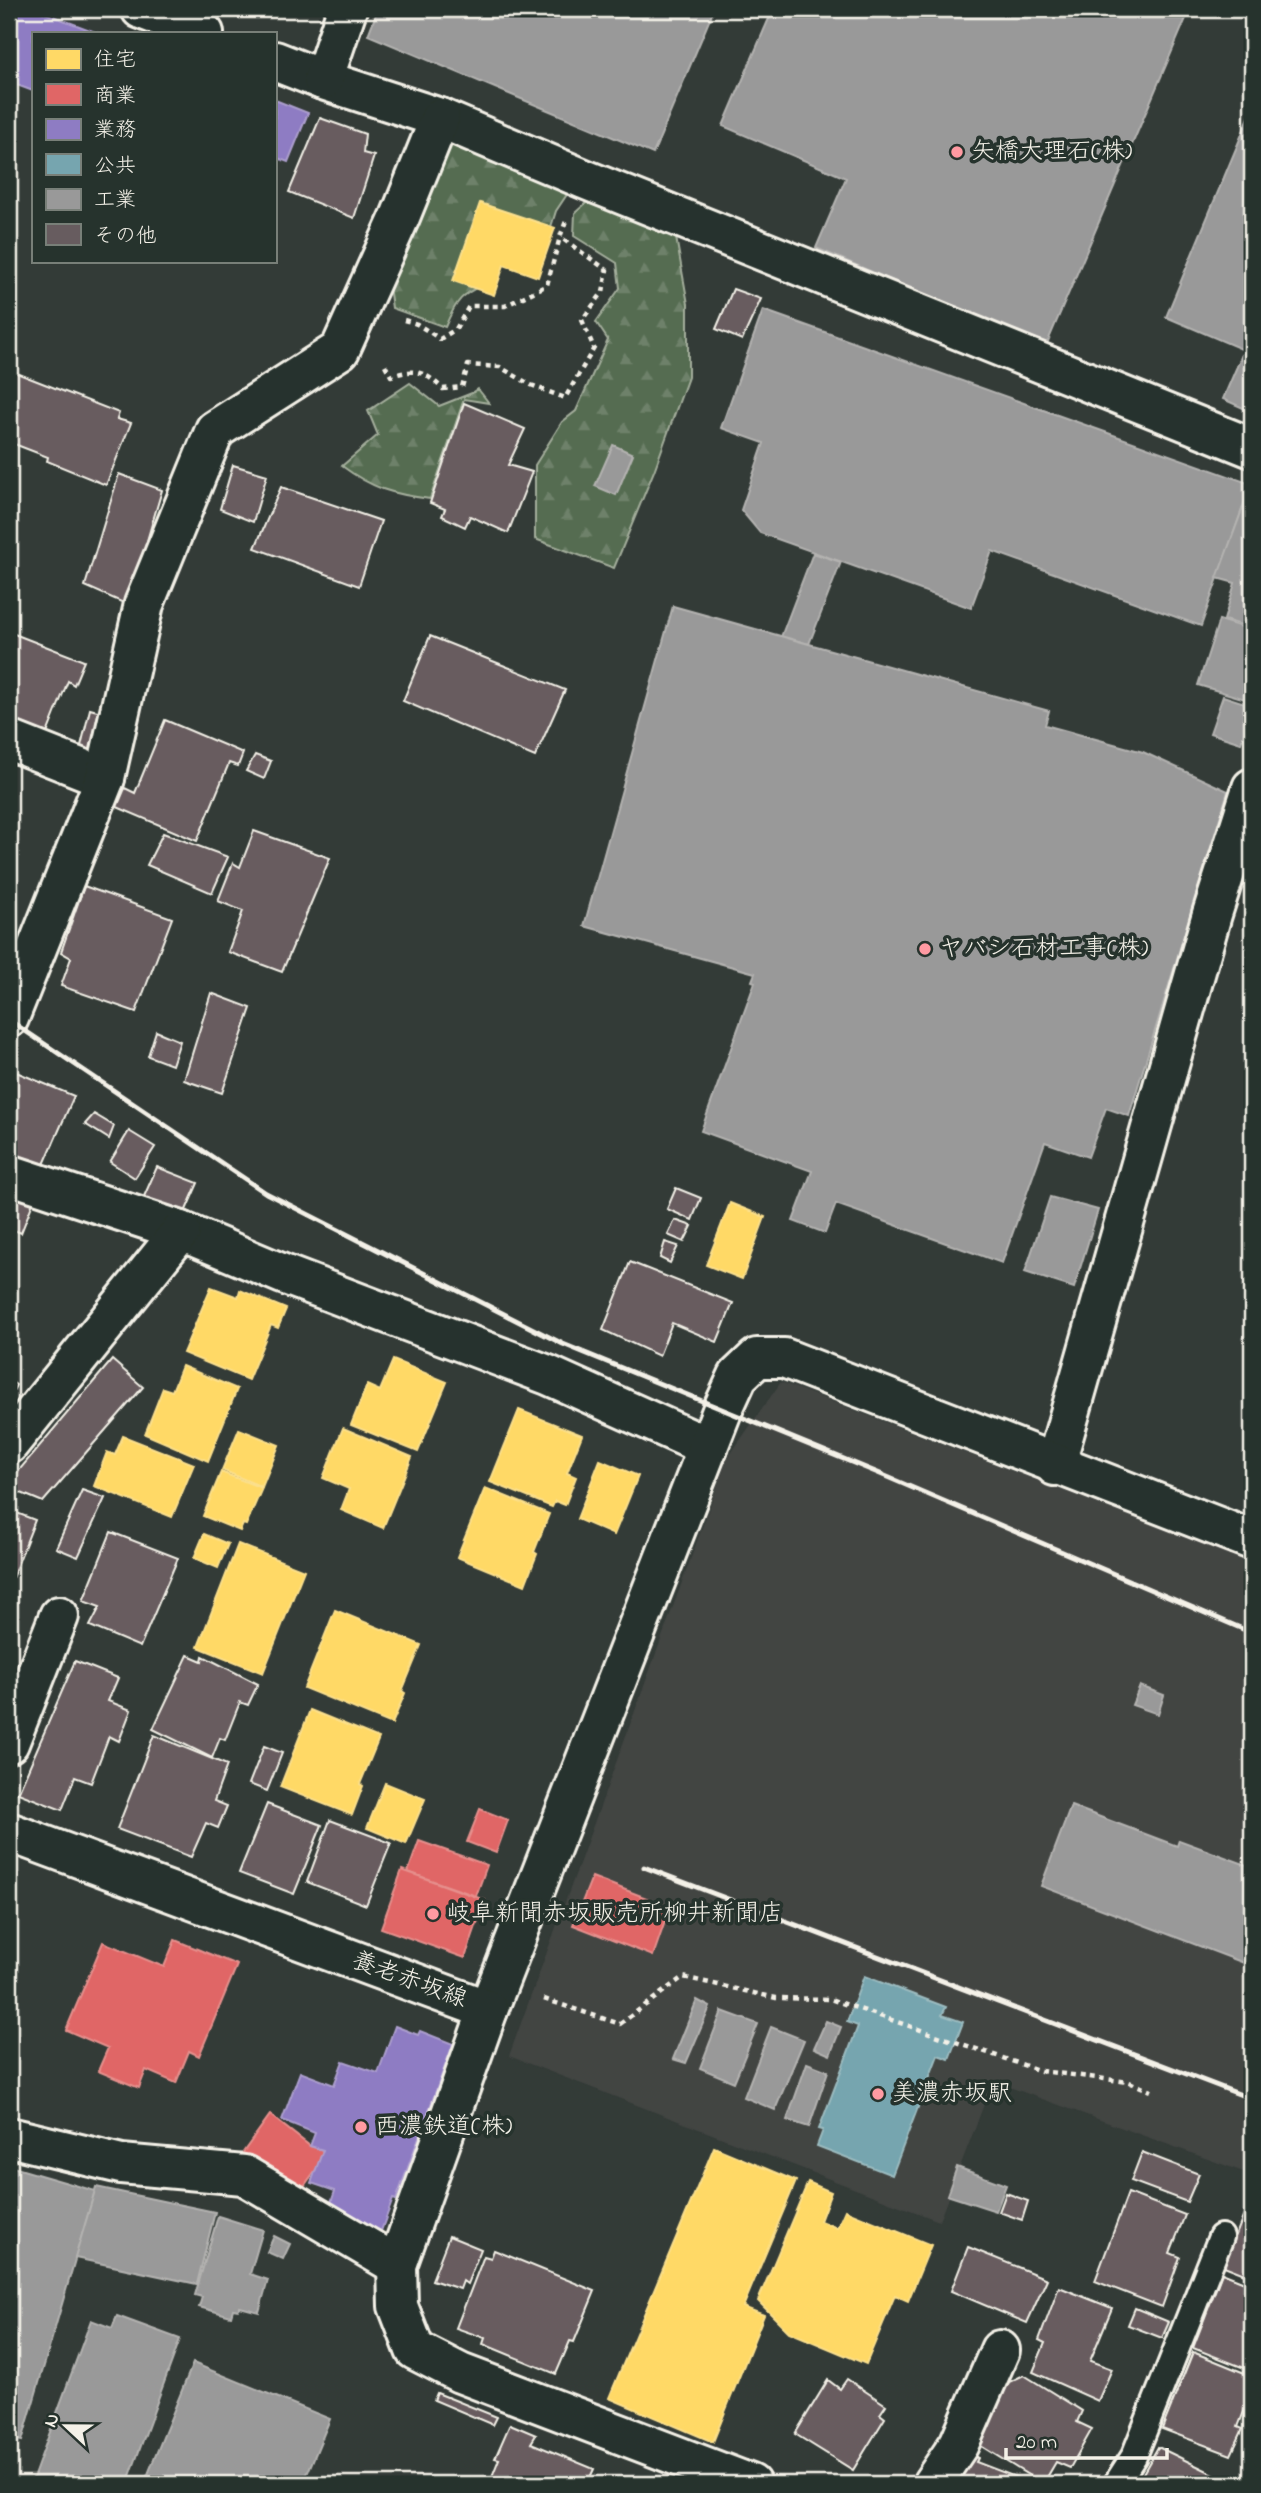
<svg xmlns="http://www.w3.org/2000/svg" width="1261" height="2493" font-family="'Indie Flower','Klee One',sans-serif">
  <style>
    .built { fill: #434543 }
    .forest { fill: url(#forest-firs); stroke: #a4ae9c; stroke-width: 2 }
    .homes { fill: #ffd966; stroke: #fce08d; stroke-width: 2 }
    .shops { fill: #e06666; stroke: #e6908d; stroke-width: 2 }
    .offices { fill: #8e7cc3; stroke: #ad9fce; stroke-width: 2 }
    .public { fill: #76a5af; stroke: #9cbcc0; stroke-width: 2 }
    .industry { fill: #999; stroke: #b4b3b1; stroke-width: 2 }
    .building { fill: #675c5f; stroke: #f4f1e8; stroke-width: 2 }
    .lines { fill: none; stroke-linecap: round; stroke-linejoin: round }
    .service-casing { stroke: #f4f1e8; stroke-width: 30 }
    .minor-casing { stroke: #f4f1e8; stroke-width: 44 }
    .secondary-casing { stroke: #f4f1e8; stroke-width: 44 }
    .path { stroke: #f4f1e8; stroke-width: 4.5; stroke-dasharray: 5 5; stroke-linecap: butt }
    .service { stroke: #26332d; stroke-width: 24 }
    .minor { stroke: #26332d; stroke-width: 38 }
    .secondary { stroke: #26332d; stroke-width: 38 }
    .rail { stroke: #f4f1e8; stroke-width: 5 }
    .poi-dot { fill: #ff9aa2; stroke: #26332d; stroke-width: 2.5 }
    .labels { text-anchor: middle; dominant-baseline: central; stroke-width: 7; stroke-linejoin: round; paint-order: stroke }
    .poi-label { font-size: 24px; fill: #f4f1e8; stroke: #26332d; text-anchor: start }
    .street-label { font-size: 24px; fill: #f4f1e8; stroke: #26332d }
  </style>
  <defs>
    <pattern id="forest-firs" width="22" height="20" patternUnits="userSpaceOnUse" patternTransform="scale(1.75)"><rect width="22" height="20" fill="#556c51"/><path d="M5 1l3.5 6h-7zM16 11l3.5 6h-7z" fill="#6e816a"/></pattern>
  </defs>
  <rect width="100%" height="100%" fill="#333b37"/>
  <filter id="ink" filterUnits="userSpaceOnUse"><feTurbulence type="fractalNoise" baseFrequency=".0143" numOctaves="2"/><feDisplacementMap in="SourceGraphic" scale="14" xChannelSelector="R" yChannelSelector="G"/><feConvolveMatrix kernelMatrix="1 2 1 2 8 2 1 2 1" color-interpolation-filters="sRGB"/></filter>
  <g filter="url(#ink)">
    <polygon class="built" points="781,1382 1252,1563 1252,2175 993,2081 939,2221 509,2056 727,1459"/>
    <g class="forest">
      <path d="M442,141l36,9 92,40 -14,21 -12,38 -43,5 -8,25c-30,16 -34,15 -48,48l-53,-19 -3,-22z"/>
      <polygon points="597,193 673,221 688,304 688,377 654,471 614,568 535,539 535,465 562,422 576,411 608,340 596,322 620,288 617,263 574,236 575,213"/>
      <path d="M410,383l29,23 33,-13 6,-4 11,14 -25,-4 -34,100c-38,-5 -57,-10 -88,-33l36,-31 -10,-24z"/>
    </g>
    <g class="homes">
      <polygon points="480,203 555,228 538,277 504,265 494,295 453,281"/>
      <polygon points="730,1203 765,1217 742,1279 706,1265"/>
      <polygon points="211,1287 238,1297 240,1290 286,1309 278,1328 271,1325 248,1380 183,1353"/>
      <polygon points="393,1360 447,1382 418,1452 351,1425 367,1385 380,1391"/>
      <polygon points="182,1366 237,1389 208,1461 145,1434 163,1388 172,1391"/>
      <polygon points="519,1410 582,1435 567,1473 576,1477 565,1505 555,1501 552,1507 490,1482"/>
      <polygon points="343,1428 412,1457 383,1528 341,1510 349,1489 323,1478"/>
      <polygon points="239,1429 279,1445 262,1487 222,1470"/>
      <polygon points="123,1436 194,1464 172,1517 94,1486 107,1452 115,1455"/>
      <polygon points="600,1460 638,1476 614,1535 577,1519"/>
      <polygon points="221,1472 262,1488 246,1525 243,1524 240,1531 203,1516"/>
      <polygon points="485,1488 549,1514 534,1552 537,1554 525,1585 457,1557"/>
      <polygon points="204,1534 228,1544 218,1568 194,1558"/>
      <polygon points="238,1544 304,1570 263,1673 198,1647"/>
      <polygon points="335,1610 421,1645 402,1691 405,1693 392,1724 304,1688"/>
      <polygon points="310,1710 379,1738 360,1784 363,1786 352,1815 280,1787"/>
      <polygon points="385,1783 425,1799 406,1844 367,1828"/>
      <polygon points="714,2147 796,2181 743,2307 764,2315 713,2442 609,2398"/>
      <polygon points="808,2182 831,2192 820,2221 837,2228 845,2210 931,2245 908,2301 895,2295 866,2364 789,2332 758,2301"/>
    </g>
    <g class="shops">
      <polygon points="480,1809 508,1820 496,1853 467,1842"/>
      <polygon points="419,1841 487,1865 476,1896 408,1872"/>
      <polygon points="402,1870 485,1900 465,1958 381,1928"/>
      <polygon points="592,1877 670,1907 653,1956 573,1925"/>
      <polygon points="175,1940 237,1965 199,2056 189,2051 176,2083 146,2070 139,2088 98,2071 108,2048 66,2030 103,1942 164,1967"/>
      <polygon points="270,2115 310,2146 323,2150 317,2168 296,2197 239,2158"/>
    </g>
    <g class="offices">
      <polygon points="9,9 34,9 98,33 33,33 33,91 9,82"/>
      <polygon points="275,100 308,113 288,162 275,157"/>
      <polygon points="395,2026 418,2035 420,2031 453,2044 396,2200 393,2199 381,2231 328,2211 335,2191 311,2183 323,2150 310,2146 315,2133 282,2120 300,2072 334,2085 343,2061 378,2073"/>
    </g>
    <polygon class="public" points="864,1976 946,2007 942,2015 963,2022 949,2059 938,2055 892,2175 817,2146 823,2130 819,2129 858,2026 847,2022"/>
    <g class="industry">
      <polygon points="378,9 714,9 653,154 368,35"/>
      <polygon points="773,9 1190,9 1046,346 816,248 846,178 723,126"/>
      <polygon points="1252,110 1252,412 1223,399 1244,350 1166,317"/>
      <polygon points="763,310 1251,484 1201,626 992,551 971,608 760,533 741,510 764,443 721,428"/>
      <polygon points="613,445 633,454 616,495 595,486"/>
      <polygon points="1249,491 1252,492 1252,628 1224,620 1235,583 1217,578"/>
      <polygon points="813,553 841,562 809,644 781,637"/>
      <polygon points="673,606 1049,711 1045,725 1143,752 1228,791 1129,1116 1106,1108 1088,1157 1045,1142 1002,1263 836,1204 825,1233 793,1221 812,1171 701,1131 755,982 752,981 755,973 584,926"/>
      <polygon points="1219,620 1252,630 1252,701 1198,685"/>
      <polygon points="1223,696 1248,704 1244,713 1250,716 1241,743 1210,733"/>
      <polygon points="1050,1197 1098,1210 1074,1288 1025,1272"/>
      <polygon points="1140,1686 1164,1695 1158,1714 1132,1705"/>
      <polygon points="1071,1806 1177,1846 1179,1840 1252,1867 1252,1966 1041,1886"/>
      <polygon points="697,2000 710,2007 686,2063 673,2059"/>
      <polygon points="722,2011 758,2024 734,2082 700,2068"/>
      <polygon points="826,2021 841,2027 830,2055 814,2048"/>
      <polygon points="771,2027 804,2040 775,2110 744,2097"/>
      <polygon points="807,2063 828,2071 809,2127 787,2120"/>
      <polygon points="9,2166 95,2191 22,2441 9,2438"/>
      <polygon points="957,2167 1006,2185 996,2211 947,2195"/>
      <polygon points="96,2187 215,2212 197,2284 75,2258"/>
      <polygon points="218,2216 263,2230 250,2274 268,2280 259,2312 240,2307 238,2310 233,2309 231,2316 199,2307 202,2297 195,2295"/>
      <polygon points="274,2236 290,2244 283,2259 267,2252"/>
      <polygon points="117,2316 180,2339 127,2484 31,2484 91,2320 112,2328"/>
      <polygon points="193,2363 330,2419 303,2484 144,2484"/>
      <polygon points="9,2438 18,2440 9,2472"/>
    </g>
    <g class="building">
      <polygon points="320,118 365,134 363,153 374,156 354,218 289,192"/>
      <polygon points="733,289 761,299 742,340 716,329"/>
      <polygon points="9,370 119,413 117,419 131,423 106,485 47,461 48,457 9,442"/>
      <polygon points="464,403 525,429 508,465 532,472 508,533 470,516 465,527 442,516 445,509 430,503"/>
      <polygon points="233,465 267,475 253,522 220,509"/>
      <polygon points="119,474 162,490 128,605 85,586"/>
      <polygon points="281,487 381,521 359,586 255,548"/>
      <polygon points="9,632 84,661 74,685 68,681 46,736 9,721"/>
      <polygon points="430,636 565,690 535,757 403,701"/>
      <polygon points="90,709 112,715 100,756 80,750"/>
      <polygon points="165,720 243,753 238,766 229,763 197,841 117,807 125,788 135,793"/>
      <polygon points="255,755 271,761 264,779 246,771"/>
      <polygon points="254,831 330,858 282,972 228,952 243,911 218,901 233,863 240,867"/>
      <polygon points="163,833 228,857 212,893 147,865"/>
      <polygon points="84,886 172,918 136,1012 61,986 71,958 61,952"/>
      <polygon points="211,993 251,1008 222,1093 184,1080"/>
      <polygon points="156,1031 180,1041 172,1065 148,1056"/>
      <polygon points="9,1069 74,1096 42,1169 9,1158"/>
      <polygon points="94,1114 114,1126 109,1139 85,1124"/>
      <polygon points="129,1131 155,1147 135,1178 110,1162"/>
      <polygon points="157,1167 198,1183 183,1217 142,1201"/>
      <polygon points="676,1188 701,1198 692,1220 667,1209"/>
      <polygon points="12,1191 34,1200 21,1233 9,1228 9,1199"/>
      <polygon points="675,1220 692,1226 684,1242 668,1235"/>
      <polygon points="665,1242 678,1246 670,1263 660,1258"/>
      <polygon points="630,1262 733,1303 717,1342 672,1323 659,1356 603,1330"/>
      <polygon points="112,1360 143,1387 43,1502 9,1488 9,1482"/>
      <polygon points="9,1380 16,1385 9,1400"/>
      <polygon points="82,1490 105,1498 78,1557 56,1548"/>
      <polygon points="9,1510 35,1520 9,1586"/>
      <polygon points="111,1532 178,1558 140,1647 90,1626 100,1607 83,1601"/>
      <polygon points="188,1655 202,1661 203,1656 258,1684 248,1705 240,1702 225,1740 220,1738 212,1758 153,1729"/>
      <polygon points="75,1661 118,1678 108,1701 131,1710 119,1741 109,1736 91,1783 75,1777 62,1810 18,1793"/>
      <polygon points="154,1735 227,1765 214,1801 227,1806 218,1828 206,1823 191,1857 117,1829"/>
      <polygon points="264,1746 282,1753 267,1791 249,1784"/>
      <polygon points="267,1804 322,1825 294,1894 239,1873"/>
      <polygon points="330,1820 391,1843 366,1905 307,1882"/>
      <polygon points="1142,2152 1199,2174 1187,2202 1131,2181"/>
      <polygon points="1006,2193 1028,2201 1022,2220 999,2212"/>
      <polygon points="1128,2193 1185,2215 1170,2253 1180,2257 1162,2307 1095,2281"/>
      <polygon points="1252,2194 1252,2277 1224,2266"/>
      <polygon points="449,2236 481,2249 467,2284 463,2281 460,2289 432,2280"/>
      <polygon points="968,2247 1047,2279 1027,2323 951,2291"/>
      <polygon points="494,2250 595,2291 574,2342 570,2341 556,2374 483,2344 485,2338 456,2328 484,2256 491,2258"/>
      <polygon points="1222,2273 1252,2285 1252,2371 1193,2348"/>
      <polygon points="1059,2287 1112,2308 1090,2361 1112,2369 1098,2401 1033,2372 1045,2343 1039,2340"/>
      <polygon points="1135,2308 1169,2322 1162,2338 1128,2325"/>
      <polygon points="1193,2352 1252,2376 1252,2412 1245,2409 1238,2427 1243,2429 1231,2455 1162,2429"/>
      <polygon points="1024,2375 1082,2411 1077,2422 1092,2429 1070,2468 1056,2462 1043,2484 976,2443 1009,2382"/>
      <polygon points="847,2379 886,2405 880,2414 885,2418 853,2470 795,2434 828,2380 840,2389"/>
      <polygon points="437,2393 497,2417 493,2425 434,2400"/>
      <polygon points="510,2424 536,2435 531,2443 594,2469 587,2484 489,2484 499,2459 495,2458"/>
      <polygon points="1158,2447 1218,2476 1215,2484 1137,2484"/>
      <polygon points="969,2455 978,2458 976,2462 1034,2484 949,2484"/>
    </g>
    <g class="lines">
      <defs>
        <polyline id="service" points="1116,2484 1134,2456 1221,2237"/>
        <g id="minor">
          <polyline points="141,9 204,33"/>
          <polyline points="275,61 323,80 440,118 584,179 1252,448"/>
          <polyline points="323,80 347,9"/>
          <polyline points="9,740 105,778"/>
          <polyline points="9,1018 105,778 144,604 215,430 340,350 400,217 440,118"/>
          <polyline points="9,1174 181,1231 283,1274 548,1375 708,1447"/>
          <polyline points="9,1444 181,1231"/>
          <polyline points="1055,1466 1212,914 1252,788"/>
          <polyline points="9,1743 59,1616"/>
          <polyline points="488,2010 722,1411 738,1376 757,1358 784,1358 1252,1540"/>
          <polyline points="9,2137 121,2164 244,2175 397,2265"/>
          <polyline points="932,2484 959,2444 1000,2350"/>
        </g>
        <polyline id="secondary" points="9,1832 488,2010 397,2265 398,2306 415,2350 460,2373 751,2484"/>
      </defs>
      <use href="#service" class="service-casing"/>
      <use href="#minor" class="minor-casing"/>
      <use href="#secondary" class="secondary-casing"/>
      <g class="path">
        <polyline points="404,320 417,324 440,339 456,329 469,306 505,306 547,285 560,237 566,221"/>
        <path d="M385,365l6,11c25,-8 33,-5 52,13l19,-2 6,-22 32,2 31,18 34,13 29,-50 -12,-28 21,-28 4,-22 -47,-33"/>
        <polyline points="544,1999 620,2024 683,1977 776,1998 830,1999 1041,2071 1129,2082 1151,2091"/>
      </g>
      <use href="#service" class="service"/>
      <use href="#minor" class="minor"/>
      <use href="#secondary" class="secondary"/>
      <g class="rail">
        <polyline points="9,1020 266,1193 563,1344 878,1473 1252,1633"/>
        <polyline points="644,1867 1252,2099"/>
      </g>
    </g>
  </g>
  <g class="poi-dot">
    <circle cx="957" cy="152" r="7"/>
    <circle cx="925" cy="949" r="7"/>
    <circle cx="433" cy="1914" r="7"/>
    <circle cx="878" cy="2094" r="7"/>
    <circle cx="361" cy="2127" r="7"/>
  </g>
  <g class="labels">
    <g class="poi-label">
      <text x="971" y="152">矢橋大理石(株)</text>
      <text x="939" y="949">ヤバシ石材工事(株)</text>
      <text x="447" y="1914">岐阜新聞赤坂販売所柳井新聞店</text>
      <text x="892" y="2094">美濃赤坂駅</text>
      <text x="375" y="2127">西濃鉄道(株)</text>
    </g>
    <g class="street-label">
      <text transform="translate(409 1981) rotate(20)">養老赤坂線</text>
    </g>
  </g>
  <rect width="1261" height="2493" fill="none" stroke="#26332d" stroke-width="35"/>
  <rect x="18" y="18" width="1226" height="2458" fill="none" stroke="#f4f1e8" stroke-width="2.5" filter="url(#ink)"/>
  <rect x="32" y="32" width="245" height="231" fill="#26332d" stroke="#787f78" stroke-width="2"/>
  <rect x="46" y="49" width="35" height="21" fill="#ffd966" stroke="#787f78" stroke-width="2"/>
  <text x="94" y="66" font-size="21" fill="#f4f1e8">住宅</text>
  <rect x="46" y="84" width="35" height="21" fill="#e06666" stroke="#787f78" stroke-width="2"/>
  <text x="94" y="102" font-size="21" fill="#f4f1e8">商業</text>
  <rect x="46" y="119" width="35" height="21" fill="#8e7cc3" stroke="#787f78" stroke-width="2"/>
  <text x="94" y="136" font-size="21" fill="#f4f1e8">業務</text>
  <rect x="46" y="154" width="35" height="21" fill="#76a5af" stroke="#787f78" stroke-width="2"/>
  <text x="94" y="172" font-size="21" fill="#f4f1e8">公共</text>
  <rect x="46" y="189" width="35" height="21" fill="#999999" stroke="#787f78" stroke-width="2"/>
  <text x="94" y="206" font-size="21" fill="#f4f1e8">工業</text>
  <rect x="46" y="224" width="35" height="21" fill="#675c5f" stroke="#787f78" stroke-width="2"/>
  <text x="94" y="242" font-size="21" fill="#f4f1e8">その他</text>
  <g transform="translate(66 2426) rotate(292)" stroke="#26332d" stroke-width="5" paint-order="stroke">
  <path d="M0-5L12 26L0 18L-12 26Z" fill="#f4f1e8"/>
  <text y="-10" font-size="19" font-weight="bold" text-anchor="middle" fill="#f4f1e8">N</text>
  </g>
  <path d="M1006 2448v10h161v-10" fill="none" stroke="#f4f1e8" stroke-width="3.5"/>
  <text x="1016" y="2448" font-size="21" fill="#f4f1e8" stroke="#26332d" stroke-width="5" paint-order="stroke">20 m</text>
</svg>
